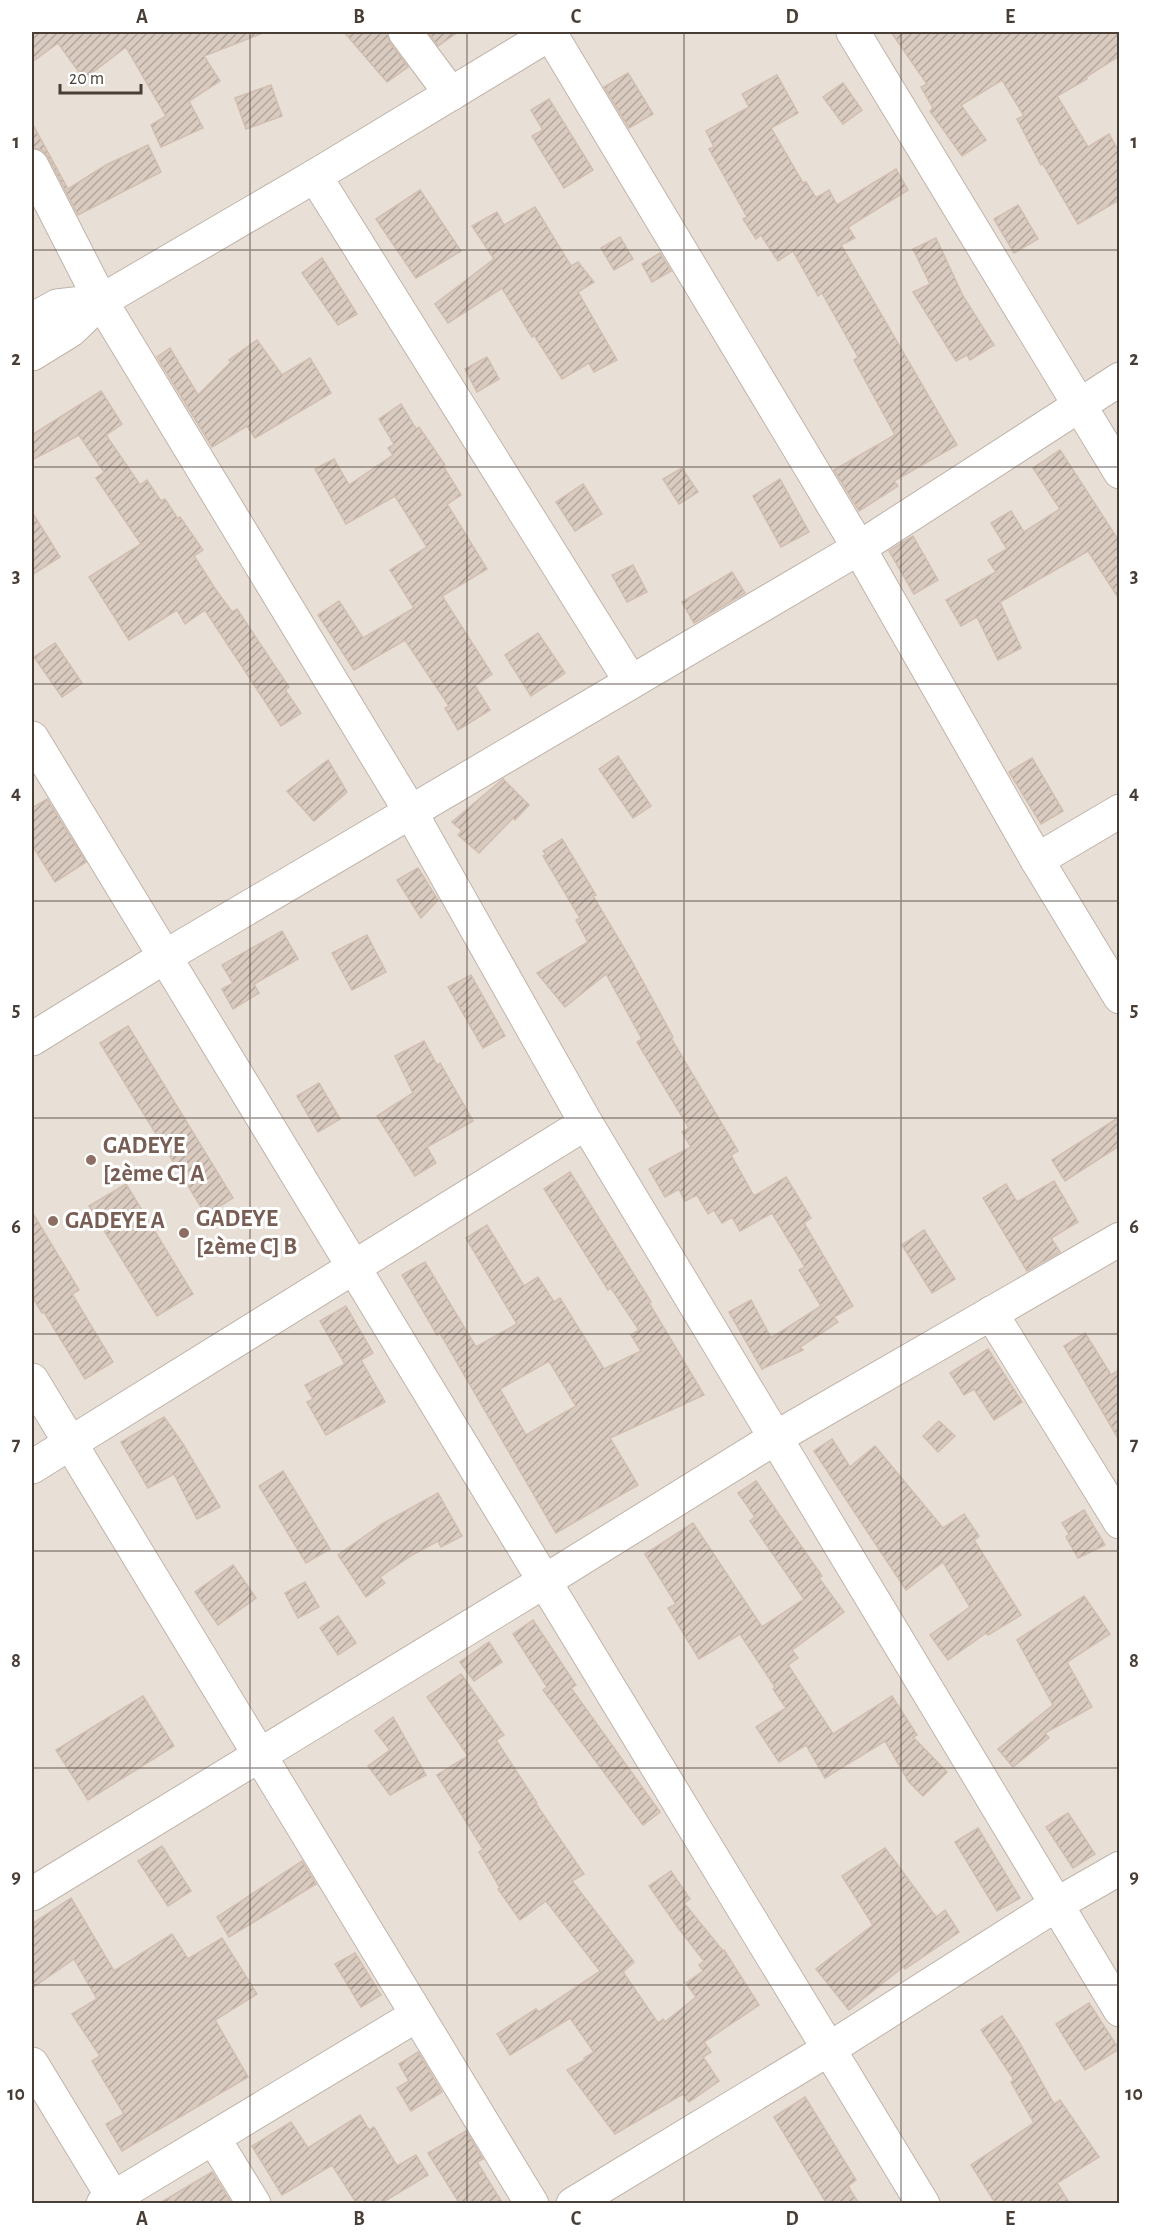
<svg xmlns="http://www.w3.org/2000/svg" width="1151" height="2235" font-family="'Alegreya Sans',sans-serif">
  <style>
    .residential { fill: #e8dfd6 }
    .building { fill: url(#building-hatch); stroke: #d1beb0; stroke-width: 1.5; fill-rule: evenodd }
    .lines { fill: none; stroke-linecap: round; stroke-linejoin: round }
    .minor-casing { stroke: #c0b4aa; stroke-width: 35 }
    .minor { stroke: #fff; stroke-width: 33 }
    .grid { fill: none; stroke: #483e36; stroke-width: 1.5; stroke-opacity: 0.55 }
    .education-dot { fill: #8d6e63; stroke: #fff; stroke-width: 2 }
    .labels { text-anchor: middle; dominant-baseline: central; stroke-width: 6; stroke-linejoin: round; paint-order: stroke }
    .education-label { font-size: 24px; font-weight: bold; fill: #785e54; stroke: #fff; text-anchor: start }
    .neatline { fill: none; stroke: #483e36; stroke-width: 2 }
    .grid-label { font-size: 20px; text-anchor: middle; font-weight: bold; fill: #483e36 }
  </style>
  <defs>
    <pattern id="building-hatch" width="6" height="6" patternUnits="userSpaceOnUse" patternTransform="scale(1.5)"><rect width="6" height="6" fill="#d9cbc0"/><path d="M-1 1l2-2M0 6l6-6M5 7l2-2" fill="none" stroke="#b2a69d"/></pattern>
  </defs>
  <rect width="100%" height="100%" fill="#f4eee8"/>
  <rect class="residential" x="32" y="32" width="1087" height="2171"/>
  <g class="building">
    <polygon points="32,32 262,32 263,33 204,56 220,81 189,101 203,128 161,147 151,125 166,116 126,47 84,79 58,43 32,62"/>
    <polygon points="344,32 387,32 390,43 408,67 387,82"/>
    <polygon points="428,32 458,32 438,46"/>
    <polygon points="891,32 1119,32 1119,56 1086,77 1087,79 1057,96 1088,147 1109,134 1119,152 1119,200 1078,224 1043,164 1041,165 1017,119 1024,116 1002,80 961,105 986,140 962,156 930,111 933,108 921,87 927,84"/>
    <polygon points="628,73 653,114 629,128 604,87"/>
    <polygon points="777,75 798,113 771,128 803,183 806,182 816,198 829,190 837,205 896,169 908,190 848,227 855,238 841,245 957,445 894,481 898,486 859,511 834,470 895,435 854,360 858,357 822,293 818,296 793,251 778,261 761,235 756,239 743,219 747,217 709,149 714,147 706,131 749,107 742,94"/>
    <polygon points="843,83 862,110 843,124 823,97"/>
    <polygon points="271,85 282,116 246,129 235,98"/>
    <polygon points="549,99 593,170 564,188 532,136 543,130 531,110"/>
    <polygon points="32,123 68,189 106,165 148,145 161,172 78,215 48,157 42,150 32,148"/>
    <polygon points="420,190 461,251 416,278 376,219"/>
    <polygon points="1018,205 1038,239 1014,253 994,219"/>
    <polygon points="535,207 571,266 578,262 594,282 578,292 617,360 594,372 589,363 562,379 534,335 532,337 502,288 448,323 435,304 494,259 472,226 497,212 504,225"/>
    <polygon points="620,237 633,259 614,270 601,248"/>
    <polygon points="936,238 963,296 994,345 970,360 967,355 956,361 913,292 930,284 913,249"/>
    <polygon points="660,253 671,271 652,282 642,264"/>
    <polygon points="322,258 357,314 338,325 302,273"/>
    <polygon points="257,340 282,375 310,358 331,393 255,438 247,426 212,447 157,357 170,348 198,395 231,362 229,360"/>
    <polygon points="487,357 499,379 477,392 465,369"/>
    <polygon points="101,391 122,424 106,435 140,485 147,480 161,501 165,499 178,519 180,517 203,550 194,556 216,590 232,612 237,609 289,687 285,690 301,713 281,726 205,610 185,624 177,610 129,640 89,577 141,544 96,478 104,472 79,435 32,460 32,435"/>
    <polygon points="401,404 416,429 419,427 445,465 443,466 461,495 447,504 487,569 442,596 492,674 475,686 490,710 458,730 445,708 449,706 405,640 354,670 318,615 339,601 363,638 414,608 390,570 427,547 395,496 346,524 315,469 334,459 349,485 393,455 388,448 394,444 379,419"/>
    <polygon points="1060,450 1119,541 1119,599 1088,551 1000,602 1021,648 998,660 977,617 961,626 946,600 996,572 988,560 1007,549 991,523 1011,511 1024,532 1060,509 1033,468"/>
    <polygon points="682,468 698,492 679,504 663,479"/>
    <polygon points="780,479 809,532 781,547 753,496"/>
    <polygon points="583,484 602,514 575,531 556,502"/>
    <polygon points="32,512 60,557 32,575"/>
    <polygon points="913,536 938,580 914,594 889,551"/>
    <polygon points="633,565 647,592 627,602 612,575"/>
    <polygon points="732,572 745,593 694,623 682,602"/>
    <polygon points="538,633 565,673 531,696 505,655"/>
    <polygon points="55,643 82,683 62,697 34,657"/>
    <polygon points="618,756 651,806 633,818 599,769"/>
    <polygon points="1032,758 1063,811 1041,824 1009,772"/>
    <polygon points="328,760 347,792 314,821 287,791"/>
    <polygon points="503,779 529,805 515,820 513,818 479,853 458,835 462,831 452,822"/>
    <polygon points="47,799 86,862 55,882 32,845 32,808"/>
    <polygon points="562,839 596,895 593,896 630,958 673,1037 671,1038 738,1151 731,1155 754,1196 786,1177 811,1218 804,1223 853,1306 834,1317 838,1322 800,1347 803,1350 762,1369 729,1312 751,1300 771,1338 821,1306 799,1270 805,1267 772,1213 740,1231 732,1217 722,1223 714,1210 708,1214 697,1195 685,1201 679,1189 665,1197 649,1169 691,1147 682,1132 689,1128 637,1042 642,1039 606,974 565,1007 537,973 588,942 576,920 580,918 543,856 546,855 543,851"/>
    <polygon points="418,868 438,900 421,918 397,880"/>
    <polygon points="282,931 298,959 254,984 259,993 233,1009 222,989 233,983 222,965"/>
    <polygon points="367,935 386,972 352,990 332,953"/>
    <polygon points="471,975 505,1036 483,1048 448,987"/>
    <polygon points="128,1026 233,1198 206,1215 100,1043"/>
    <polygon points="424,1041 437,1065 440,1063 473,1121 427,1147 436,1163 415,1176 377,1116 413,1093 395,1056"/>
    <polygon points="319,1083 340,1119 318,1132 297,1096"/>
    <polygon points="1119,1117 1119,1146 1065,1181 1052,1160"/>
    <path d="M570,1172l81,130 -2,1 55,92 -94,43 28,47 -82,48 -116,-200 -3,2 -35,-60 23,-13 51,85 41,-23 -51,-86 21,-13 37,61 14,-9 16,25 6,-4 44,71 37,-18 -10,-16 8,-5 -28,-42 -3,2 -64,-101zM549,1361l27,45 -50,29 -26,-46z"/>
    <polygon points="1054,1181 1078,1222 1051,1238 1060,1252 1027,1271 983,1198 1006,1184 1017,1202"/>
    <polygon points="126,1184 193,1294 157,1316 89,1206"/>
    <polygon points="32,1212 79,1290 72,1294 113,1362 85,1379 44,1312 42,1313 32,1296"/>
    <polygon points="924,1230 955,1279 932,1293 902,1245"/>
    <polygon points="346,1306 373,1353 361,1360 385,1402 326,1435 307,1402 313,1399 305,1385 345,1364 320,1321"/>
    <polygon points="1085,1333 1111,1375 1119,1370 1119,1440 1064,1346"/>
    <polygon points="988,1349 1022,1402 994,1420 974,1389 964,1395 950,1373"/>
    <polygon points="164,1417 183,1444 220,1507 197,1519 174,1474 148,1488 121,1442"/>
    <polygon points="939,1421 955,1436 938,1452 923,1436"/>
    <polygon points="832,1439 850,1467 875,1446 943,1528 964,1514 979,1536 974,1540 1021,1615 988,1635 986,1633 948,1660 930,1635 970,1607 943,1562 906,1590 814,1451"/>
    <polygon points="283,1471 330,1549 306,1563 259,1486"/>
    <polygon points="756,1481 822,1576 819,1578 844,1612 792,1650 798,1658 788,1665 833,1734 892,1696 917,1735 913,1737 947,1772 923,1796 909,1782 885,1741 825,1778 806,1745 779,1762 756,1727 786,1708 773,1689 775,1687 740,1634 699,1659 668,1608 676,1604 645,1554 693,1523 762,1627 804,1599 750,1521 755,1517 738,1493"/>
    <polygon points="438,1493 462,1536 441,1547 438,1541 412,1555 380,1577 385,1583 366,1597 338,1555 382,1524"/>
    <polygon points="1084,1510 1105,1545 1078,1558 1066,1537 1069,1534 1062,1523"/>
    <polygon points="233,1565 256,1598 218,1625 195,1592"/>
    <polygon points="305,1582 319,1607 298,1618 285,1593"/>
    <polygon points="1084,1596 1110,1634 1067,1662 1092,1707 1045,1733 1049,1738 1013,1767 998,1749 1053,1705 1017,1640"/>
    <polygon points="338,1616 356,1643 338,1655 320,1628"/>
    <polygon points="533,1620 576,1685 571,1688 660,1812 643,1825 543,1690 547,1687 513,1634"/>
    <polygon points="489,1642 502,1662 474,1681 460,1662"/>
    <polygon points="461,1674 504,1735 496,1740 537,1803 536,1804 584,1874 572,1881 634,1962 623,1972 658,2023 663,2019 665,2022 696,1997 686,1983 703,1971 699,1965 704,1961 679,1929 649,1886 671,1871 690,1899 684,1903 723,1951 724,1950 759,2005 704,2042 711,2052 703,2057 719,2081 689,2102 683,2094 615,2134 567,2070 585,2060 584,2058 594,2052 570,2018 510,2055 497,2034 536,2009 539,2012 600,1971 546,1901 520,1920 498,1889 500,1888 479,1852 483,1849 437,1775 468,1756 427,1697"/>
    <polygon points="143,1696 174,1746 88,1800 56,1750"/>
    <polygon points="393,1717 426,1775 390,1795 368,1766 390,1750 375,1731"/>
    <polygon points="1068,1813 1095,1854 1073,1868 1046,1827"/>
    <polygon points="978,1828 1020,1898 997,1911 955,1842"/>
    <polygon points="162,1846 191,1891 168,1906 138,1861"/>
    <polygon points="885,1848 936,1917 945,1910 959,1932 905,1969 903,1967 849,2010 816,1969 873,1925 842,1876"/>
    <polygon points="302,1861 316,1884 229,1937 217,1917"/>
    <polygon points="71,1898 114,1971 172,1934 188,1959 222,1938 257,1994 215,2020 248,2077 122,2151 106,2124 124,2114 92,2061 100,2056 72,2014 97,1999 74,1959 32,1988 32,1924"/>
    <polygon points="355,1953 381,1995 361,2007 335,1964"/>
    <polygon points="1089,2003 1119,2049 1085,2070 1056,2024"/>
    <polygon points="1002,2016 1018,2040 1054,2104 1060,2100 1099,2157 1057,2183 1070,2204 996,2204 971,2165 1034,2123 1011,2082 1014,2080 981,2030"/>
    <polygon points="418,2052 442,2092 411,2111 397,2088 409,2081 399,2064"/>
    <polygon points="805,2097 856,2180 848,2186 859,2204 827,2204 774,2117"/>
    <polygon points="360,2115 369,2130 374,2127 397,2166 416,2155 428,2175 380,2204 357,2204 332,2165 282,2195 252,2146 291,2122 308,2148"/>
    <polygon points="466,2131 483,2159 477,2162 503,2204 460,2204 428,2153"/>
    <polygon points="212,2172 232,2204 158,2204"/>
  </g>
  <g class="lines">
    <defs>
      <g id="minor">
        <polyline points="405,32 451,94"/>
        <polyline points="853,32 1120,472"/>
        <polyline points="550,33 859,548 1037,860 1120,997"/>
        <polyline points="32,166 101,301 410,811 586,1123 1120,2010"/>
        <polyline points="315,176 631,682"/>
        <polyline points="32,320 57,306 101,301"/>
        <polyline points="32,354 71,330 101,301 315,176 553,32"/>
        <polyline points="32,738 923,2204"/>
        <polyline points="1037,860 1120,811"/>
        <polyline points="32,1039 166,956 859,548 1120,379"/>
        <polyline points="991,1313 1120,1522"/>
        <polyline points="32,1380 532,2204"/>
        <polyline points="32,1467 586,1123"/>
        <polyline points="32,1894 545,1581 775,1438 1120,1239"/>
        <polyline points="32,2064 117,2204"/>
        <polyline points="214,2139 254,2204"/>
        <polyline points="103,2204 417,2015"/>
        <polyline points="573,2204 829,2049 1057,1904 1120,1868"/>
      </g>
    </defs>
    <use href="#minor" class="minor-casing"/>
    <use href="#minor" class="minor"/>
  </g>
  <path class="grid" d="M250,32v2172M467,32v2172M684,32v2172M901,32v2172M32,250h1088M32,467h1088M32,684h1088M32,901h1088M32,1118h1088M32,1334h1088M32,1551h1088M32,1768h1088M32,1985h1088"/>
  <g class="education-dot">
    <circle cx="91" cy="1160" r="6"/>
    <circle cx="53" cy="1221" r="6"/>
    <circle cx="184" cy="1233" r="6"/>
  </g>
  <g class="labels">
    <g class="education-label">
      <text x="103" y="1146">GADEYE<tspan x="103" dy="28">[2ème C] A</tspan></text>
      <text x="196" y="1219">GADEYE<tspan x="196" dy="28">[2ème C] B</tspan></text>
      <text x="65" y="1221">GADEYE A</text>
    </g>
  </g>
  <rect width="1151" height="2235" fill="none" stroke="#ffffff" stroke-width="66"/>
  <path d="M60 84v9h81v-9" fill="none" stroke="#483e36" stroke-width="3"/>
  <text x="69" y="84" font-size="18" fill="#483e36" stroke="#ffffff" stroke-width="4.5" paint-order="stroke">20 m</text>
  <rect x="33" y="33" width="1085" height="2169" class="neatline"/>
  <g class="grid-label">
    <text x="142" y="23">A</text>
    <text x="359" y="23">B</text>
    <text x="576" y="23">C</text>
    <text x="792" y="23">D</text>
    <text x="1010" y="23">E</text>
    <text x="16" y="148">1</text>
    <text x="1134" y="148">1</text>
    <text x="16" y="365">2</text>
    <text x="1134" y="365">2</text>
    <text x="16" y="582">3</text>
    <text x="1134" y="582">3</text>
    <text x="16" y="799">4</text>
    <text x="1134" y="799">4</text>
    <text x="16" y="1016">5</text>
    <text x="1134" y="1016">5</text>
    <text x="16" y="1233">6</text>
    <text x="1134" y="1233">6</text>
    <text x="16" y="1450">7</text>
    <text x="1134" y="1450">7</text>
    <text x="16" y="1667">8</text>
    <text x="1134" y="1667">8</text>
    <text x="16" y="1883">9</text>
    <text x="1134" y="1883">9</text>
    <text x="16" y="2100">10</text>
    <text x="1134" y="2100">10</text>
    <text x="142" y="2225">A</text>
    <text x="359" y="2225">B</text>
    <text x="576" y="2225">C</text>
    <text x="792" y="2225">D</text>
    <text x="1010" y="2225">E</text>
  </g>
</svg>
